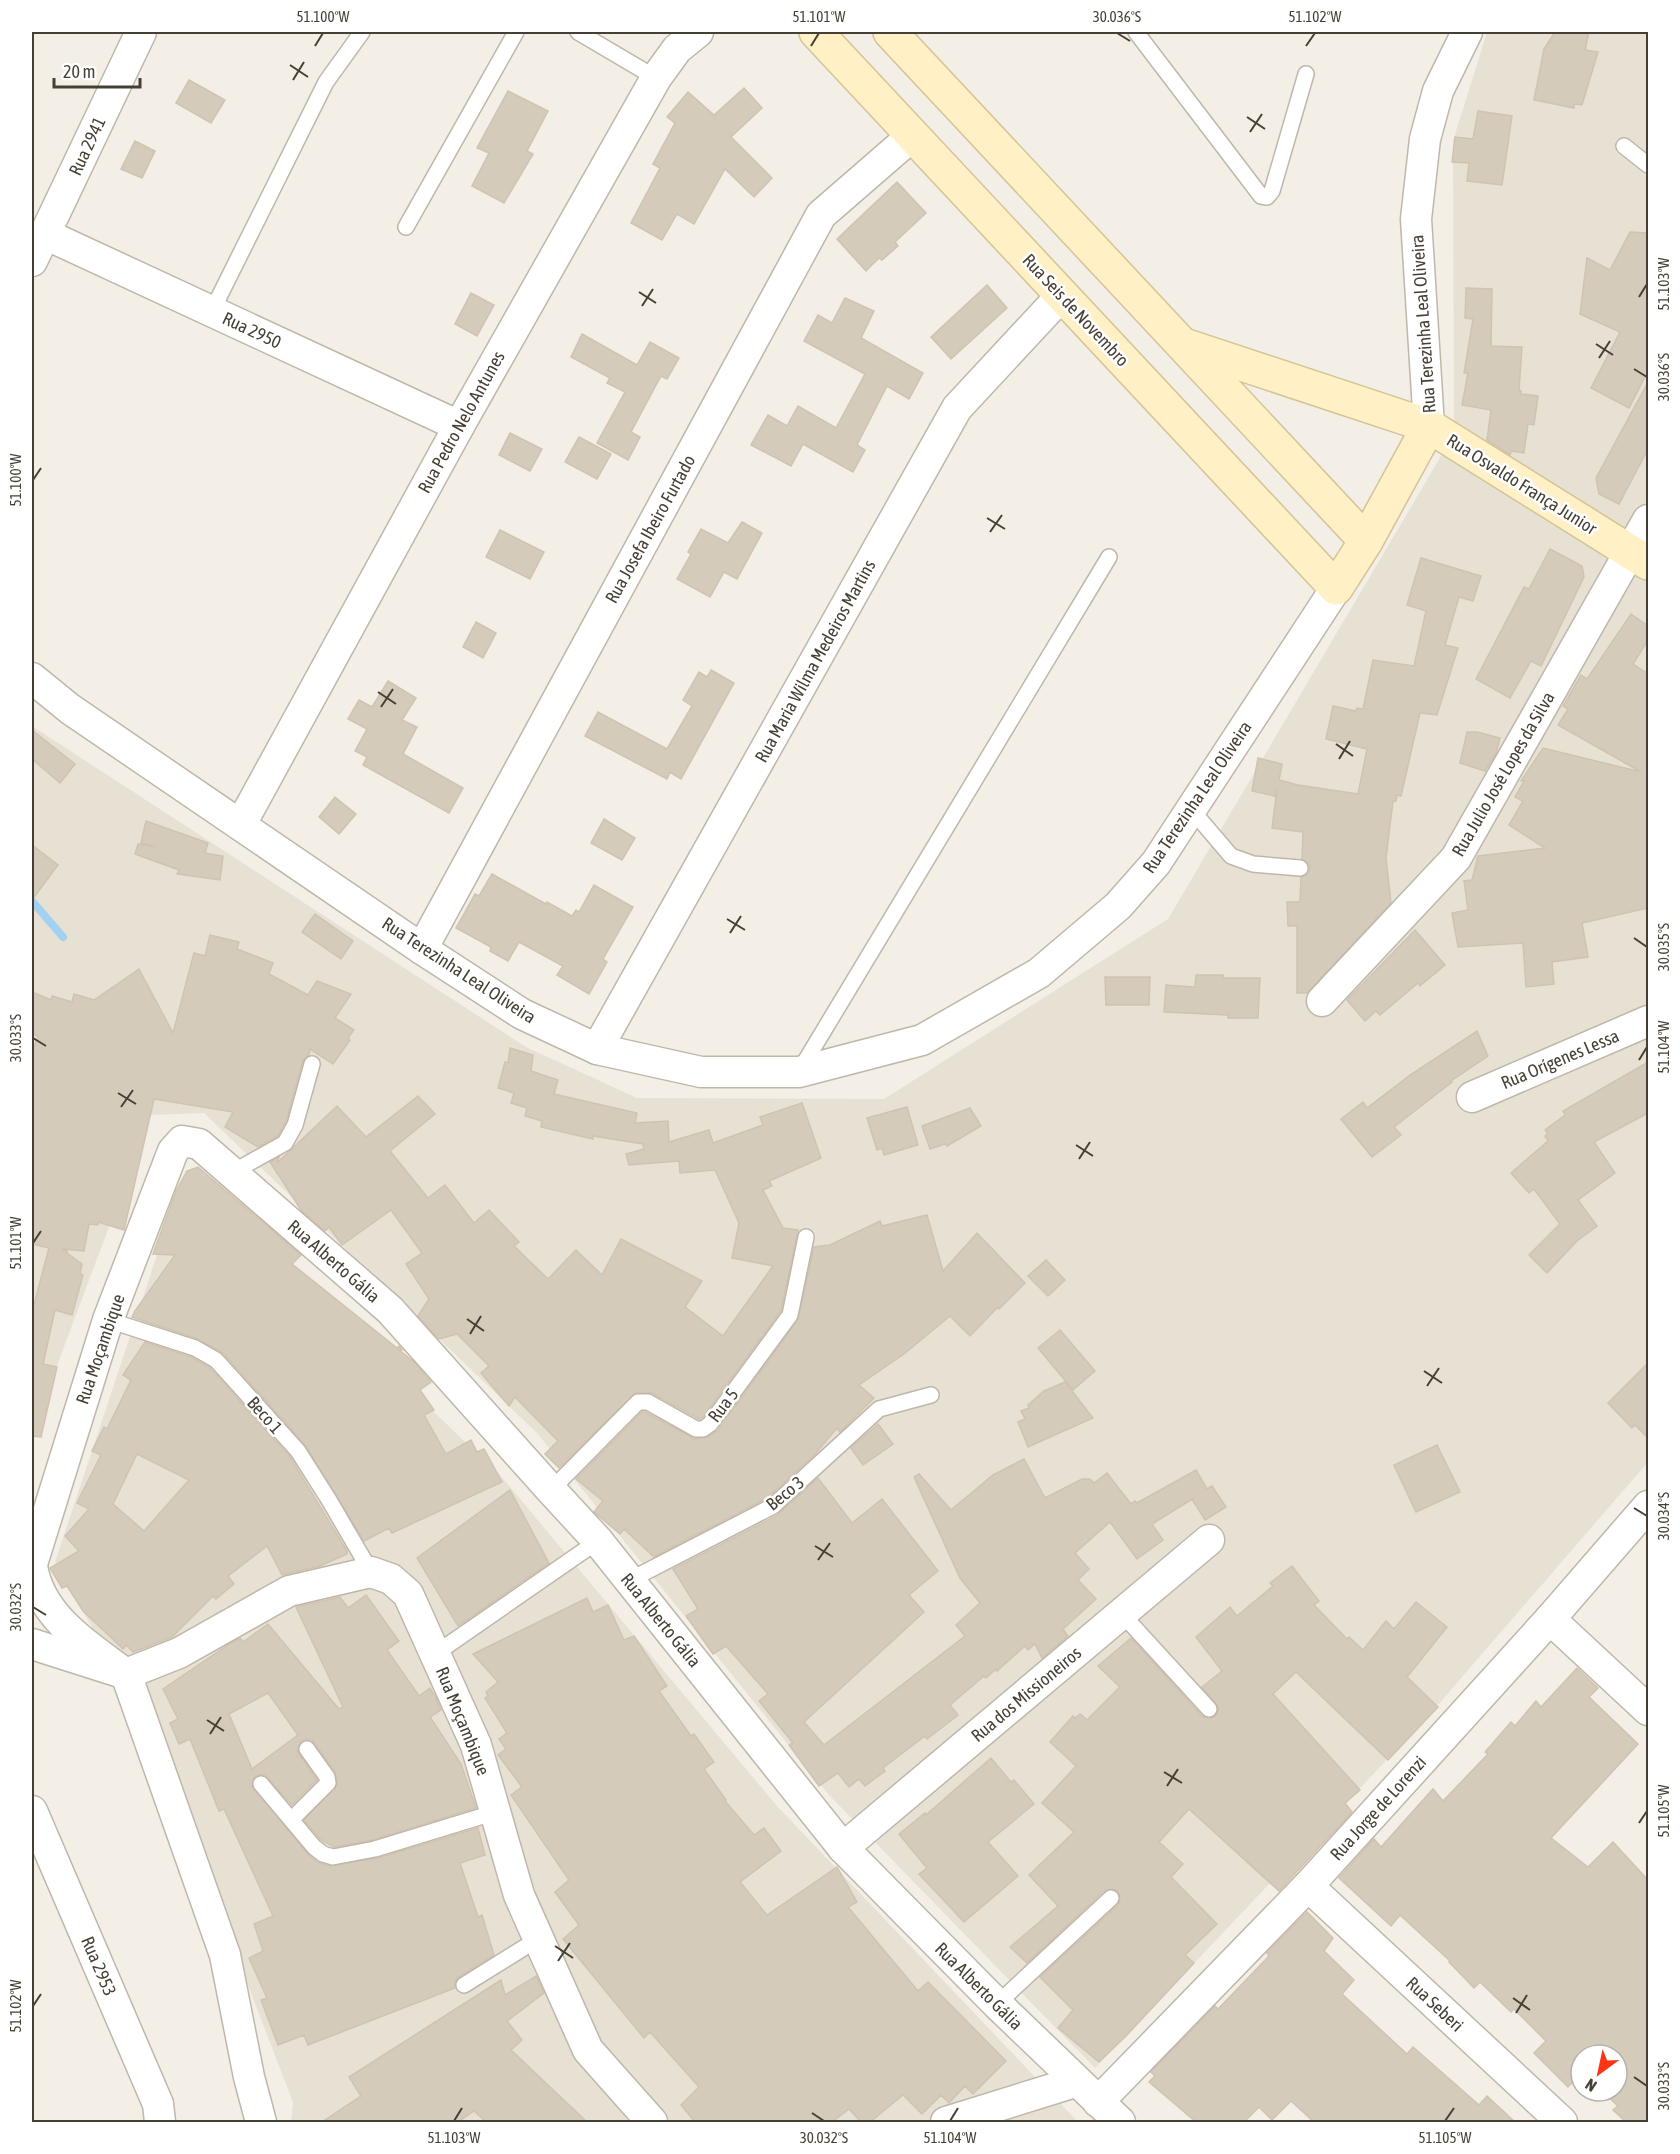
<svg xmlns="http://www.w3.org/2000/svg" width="1680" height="2154" font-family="'Asap Condensed',sans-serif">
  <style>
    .residential { fill: #e7e1d4 }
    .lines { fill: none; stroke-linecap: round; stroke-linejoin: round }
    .stream { stroke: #a2d1f1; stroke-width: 8 }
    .building { fill: #d5cbbb; stroke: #d0c3af; stroke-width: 1.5; fill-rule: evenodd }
    .lane-casing { stroke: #bfb7a9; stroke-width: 18 }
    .street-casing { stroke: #bfb7a9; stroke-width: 33 }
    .secondary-casing { stroke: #d4c395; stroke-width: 36 }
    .lane { stroke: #fff; stroke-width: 15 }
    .street { stroke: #fff; stroke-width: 30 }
    .secondary { stroke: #fff0c5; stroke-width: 33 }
    .ticks { fill: none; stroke: #463f35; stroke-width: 2 }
    .labels { text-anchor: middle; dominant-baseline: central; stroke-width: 5; stroke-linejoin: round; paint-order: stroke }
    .street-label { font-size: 18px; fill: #463f35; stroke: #fff }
    .neatline { fill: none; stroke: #463f35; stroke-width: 2 }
    .ticks-label { font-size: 15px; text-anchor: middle; fill: #463f35 }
  </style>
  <rect width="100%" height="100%" fill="#f3efe6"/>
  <g class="residential">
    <polygon points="1487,32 1648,32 1648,1462 1431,1713 1095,2068 829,1795 537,1433 204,1113 151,1115 32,1432 32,726 526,1047 637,1098 884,1099 1168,919 1454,434 1453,141"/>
    <polygon points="184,1174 500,1475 777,1806 1078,2122 291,2122 293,2102 147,1724 55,1562"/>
  </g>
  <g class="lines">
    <polyline class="stream" points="32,901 63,937"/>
  </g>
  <g class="building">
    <polygon points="1555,32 1589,32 1585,50 1598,52 1582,105 1574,104 1574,108 1534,100 1544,49"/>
    <polygon points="189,80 225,100 211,123 176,103"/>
    <polygon points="744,88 762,108 731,137 772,178 754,197 725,169 694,224 677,214 662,240 631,223 660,168 653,164 675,123 667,117 688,92 714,115"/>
    <polygon points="508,91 548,111 527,151 533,154 504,203 472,186 489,153 477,148"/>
    <polygon points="1478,111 1512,116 1502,185 1467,181 1469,163 1452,162 1455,137 1473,139"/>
    <polygon points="135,141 155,151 142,178 121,169"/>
    <polygon points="897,182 926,213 895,242 898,246 882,260 879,258 866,271 837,239"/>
    <polygon points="1630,232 1648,233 1648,371 1629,408 1591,388 1620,332 1580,314 1587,258 1610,270"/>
    <polygon points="987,285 1007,308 951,359 931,337"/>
    <polygon points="1466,288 1492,289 1491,346 1522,347 1519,390 1521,391 1521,394 1538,396 1534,425 1528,424 1524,453 1511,451 1510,455 1487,440 1491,410 1462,405 1468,373 1464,373 1473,319 1465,318"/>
    <polygon points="471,293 494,305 477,336 455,324"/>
    <polygon points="845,298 874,311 861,338 923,373 909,399 887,386 857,445 865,450 853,472 803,444 791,466 751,445 768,415 787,426 798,406 836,428 865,374 804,341 818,315 832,323"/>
    <polygon points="582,334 637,365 650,342 679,358 667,379 661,376 631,432 640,437 628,460 597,443 625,392 607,383 610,378 571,357"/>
    <polygon points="1648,382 1648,449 1619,504 1599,494 1596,478"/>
    <polygon points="510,433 542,449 530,471 499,455"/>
    <polygon points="579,437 611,454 597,479 565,462"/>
    <polygon points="742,522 762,533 737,579 724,572 710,597 677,579 691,554 688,552 701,529 728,543"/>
    <polygon points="500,530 544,552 530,579 486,557"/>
    <polygon points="1550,549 1582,566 1584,577 1541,666 1531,661 1510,698 1476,679 1524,587 1529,589"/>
    <polygon points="1421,558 1481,576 1473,601 1459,597 1445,645 1458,648 1437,715 1420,713 1401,796 1397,795 1396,801 1393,801 1386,858 1391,903 1307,993 1297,993 1297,926 1288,926 1287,902 1300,902 1301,877 1308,874 1310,868 1309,863 1302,859 1303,832 1272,828 1277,789 1275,796 1252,791 1258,758 1282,764 1279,780 1298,785 1358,794 1367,749 1326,739 1333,706 1356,711 1357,708 1363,709 1373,660 1414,666 1426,611 1407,605"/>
    <polygon points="1631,614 1648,626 1648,640 1633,664 1648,674 1648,908 1582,923 1588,957 1552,962 1554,984 1526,987 1523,943 1458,947 1452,913 1468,910 1464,881 1472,880 1478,856 1545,848 1509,825 1523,801 1515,797 1524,781 1521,781 1543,748 1641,772 1558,725 1568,709 1563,706 1581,675 1587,679"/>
    <polygon points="476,622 496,633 483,658 463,647"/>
    <polygon points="711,670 734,683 681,779 670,772 667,779 585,736 598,712 667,749 692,706 683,700 699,672 707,677"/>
    <polygon points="388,681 416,698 402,720 417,727 403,754 463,788 449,813 363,765 367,757 355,751 367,729 348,719 359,700 372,707"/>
    <polygon points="32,730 75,764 60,783 32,759"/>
    <polygon points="1467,732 1477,732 1500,738 1496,753 1485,771 1460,763"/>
    <polygon points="335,797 356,814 339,834 319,817"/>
    <polygon points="604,819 635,838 622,860 591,843"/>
    <polygon points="146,821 208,843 205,853 223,856 220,880 177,874 179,870 135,854 138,844 156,847 141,843"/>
    <polygon points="32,845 58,865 32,900"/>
    <polygon points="492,874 546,904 547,902 572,916 576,910 579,912 594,885 633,907 603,959 607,962 589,994 557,975 563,966 519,942 508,961 490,951 491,947 456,928 475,894 479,896"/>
    <polygon points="315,914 353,941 341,959 302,932"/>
    <polygon points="1415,930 1445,965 1420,986 1418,983 1380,1015 1376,1011 1365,1021 1347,1000"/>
    <polygon points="210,935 239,942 237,949 273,963 269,974 308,995 317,981 351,994 335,1018 354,1030 348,1038 350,1040 333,1064 310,1049 309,1055 303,1061 286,1121 278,1136 258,1147 225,1127 233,1112 154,1099 124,1230 98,1222 98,1225 89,1224 84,1251 62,1249 67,1251 67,1253 82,1264 80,1274 83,1275 72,1315 55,1310 43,1364 57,1367 41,1437 32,1436 32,1312 49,1248 32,1244 32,1053 38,1036 32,1034 32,992 51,1000 52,996 72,1002 74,994 94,1000 139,969 173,1033 194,953 205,956"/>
    <polygon points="1196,975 1223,975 1223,978 1260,978 1258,1018 1228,1018 1228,1015 1164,1012 1166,985 1195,987"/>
    <polygon points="1105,977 1150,977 1149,1005 1106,1005"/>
    <polygon points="1477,1031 1488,1056 1451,1081 1452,1082 1394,1127 1401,1135 1372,1157 1341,1119 1363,1102 1367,1108 1410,1075"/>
    <polygon points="510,1048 533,1055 531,1071 558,1080 554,1094 637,1113 635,1123 668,1121 669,1142 709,1130 713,1143 763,1125 760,1117 802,1103 821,1158 769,1181 772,1186 763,1190 783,1228 798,1230 781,1311 703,1417 699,1419 652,1393 635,1393 559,1468 545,1454 558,1441 515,1397 509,1406 481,1373 489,1366 457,1334 439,1339 418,1316 429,1299 406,1264 422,1253 391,1210 342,1245 329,1227 325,1231 301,1210 270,1162 279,1157 277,1163 337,1106 366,1137 418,1096 435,1114 390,1151 428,1198 445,1185 474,1223 489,1210 519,1242 514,1246 548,1279 576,1250 602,1275 621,1239 702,1281 685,1307 723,1336 773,1266 732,1258 739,1223 715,1170 680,1173 679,1161 629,1165 626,1154 644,1149 643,1144 593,1136 593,1139 541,1127 542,1121 525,1116 527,1108 511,1103 514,1093 498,1088 505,1062 508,1063"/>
    <polygon points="1648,1062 1648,1113 1594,1142 1615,1173 1578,1200 1597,1226 1577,1241 1547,1273 1529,1255 1560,1224 1534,1189 1529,1193 1511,1173 1548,1141 1545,1136 1548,1133 1545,1130 1565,1115 1563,1111"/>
    <polygon points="907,1107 918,1145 884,1155 882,1148 877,1150 867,1118"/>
    <polygon points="970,1108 981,1126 947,1146 945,1144 930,1149 922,1126"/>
    <polygon points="198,1167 301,1255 292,1264 397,1348 399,1346 402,1350 399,1350 413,1361 431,1382 420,1390 434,1410 424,1415 446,1454 471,1440 477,1452 484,1449 502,1482 392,1533 389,1528 364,1541 306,1446 223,1353 198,1339 132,1317 135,1311 175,1255 153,1254 176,1191 187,1171"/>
    <polygon points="927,1215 943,1271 977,1233 1025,1283 999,1309 998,1307 970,1336 950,1316 904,1354 859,1385 874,1398 840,1432 837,1428 815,1454 767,1498 654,1557 624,1529 620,1534 594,1512 603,1501 576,1479 642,1412 645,1412 695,1439 708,1437 718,1430 798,1320 814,1247 830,1245 880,1221 882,1226"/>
    <polygon points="1046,1260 1065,1280 1048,1296 1028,1276"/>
    <polygon points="1060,1330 1095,1371 1073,1390 1038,1348"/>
    <path d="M145,1342l46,15 19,11 80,89 57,94v3l-27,12 -38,9 -15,-29 -39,30 6,8 -18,15 -3,-3 -41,41 -39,15 -7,-7 -3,4 -40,-38 -16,-25 -5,2 -12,-20 29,-17 -14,-15 24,-27 -12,-6 24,-48 -9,-4 12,-24 3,2 24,-49 -8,-5zM137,1454l52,26 -45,51 -31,-27z"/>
    <polygon points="1648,1363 1648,1438 1635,1425 1632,1428 1608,1403"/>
    <polygon points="1065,1382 1093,1418 1028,1447 1018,1422 1025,1419 1021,1411 1029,1408 1028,1405 1044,1391"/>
    <polygon points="878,1424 893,1444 863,1465 851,1448"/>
    <polygon points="1437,1445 1460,1492 1416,1512 1394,1465"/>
    <polygon points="1024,1459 1045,1498 1082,1479 1090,1479 1094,1483 1107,1473 1131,1504 1135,1501 1137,1503 1196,1470 1207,1489 1212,1486 1226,1507 1205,1520 1192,1499 1194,1498 1152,1524 1163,1540 1137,1559 1110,1522 1075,1553 1089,1569 1078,1580 1096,1599 1063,1629 1068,1636 1042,1658 1035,1644 1028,1650 1025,1646 997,1671 996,1669 986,1678 984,1676 950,1705 958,1715 927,1739 925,1736 883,1768 885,1771 865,1786 859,1779 849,1787 838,1773 819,1786 789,1745 793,1743 759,1701 768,1694 726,1646 713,1654 686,1616 698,1609 673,1569 778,1515 818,1478 852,1523 882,1499 938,1571 909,1595 924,1612 804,1722 824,1745 965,1636 956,1625 980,1603 960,1578 914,1477 919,1474 951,1510 993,1475"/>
    <polygon points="510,1490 549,1563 458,1626 417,1558"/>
    <polygon points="1292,1566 1319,1601 1314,1605 1347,1639 1349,1637 1363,1650 1386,1621 1394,1629 1416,1602 1447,1627 1407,1677 1438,1707 1388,1760 1296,1672 1273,1694 1360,1790 1345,1803 1352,1812 1279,1891 1189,1809 1159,1842 1183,1864 1171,1877 1217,1924 1185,1955 1194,1963 1126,2036 1099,2062 1058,2028 1073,2010 1040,1977 1118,1905 1120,1900 1118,1892 1113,1889 1104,1891 1027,1963 1010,1947 1058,1906 1029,1875 1074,1832 1042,1803 1076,1766 1050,1742 1073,1716 1075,1718 1080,1714 1087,1720 1120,1687 1098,1666 1131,1638 1202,1716 1207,1718 1215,1717 1218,1711 1218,1706 1202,1687 1222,1671 1196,1637 1230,1607 1237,1616 1273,1586 1270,1583"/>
    <path d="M366,1595l33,46 -12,9 32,46 11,-8 6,10 5,12 -11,7 31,47 15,44 -103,32 -39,7 -13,-7 -17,-20 33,-35 -2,-14 -23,-31 -5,-1 -6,2 -4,10 20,29 -25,25 -27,-30h-6l-5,2 -2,9 55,67 10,9 13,4 48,-8 100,-30 7,27 -25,8 18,54 4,-2 12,40 -36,22 -3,4v7l-147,57 -4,-10 -26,10 -17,-45 6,-2 -18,-40 14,-7 -9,-27 19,-8 -49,-107 -5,2 -29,-72 -11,5 -9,-21 8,-4 -15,-30 68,-46 9,-5 3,4 25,-18 71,85 4,-2 -47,-100 44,-10 8,11zM268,1693l30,42 -46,34 -23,-55z"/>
    <polygon points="587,1598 593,1612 608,1605 624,1640 634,1636 667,1686 659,1691 691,1736 694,1734 714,1762 704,1769 726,1800 725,1801 754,1835 764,1828 781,1851 740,1882 767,1915 837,1867 857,1902 848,1907 918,1991 928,1982 1006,2061 973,2094 965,2086 949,2103 941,2095 922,2114 903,2095 870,2122 861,2122 849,2109 832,2122 695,2122 681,2105 699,2087 650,2032 644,2038 563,1939 579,1925 555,1892 569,1880 511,1795 522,1787 498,1755 506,1749 499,1739 507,1733 485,1698 488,1696 486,1692 498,1682 473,1654"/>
    <polygon points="1577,1668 1598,1688 1589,1697 1638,1744 1551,1838 1588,1867 1613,1842 1648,1880 1648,2122 1626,2122 1613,2110 1618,2106 1602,2091 1617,2091 1617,2055 1581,2055 1581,2073 1568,2087 1534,2053 1546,2041 1514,2009 1511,2012 1480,1982 1474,1988 1449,1962 1450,1961 1400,1915 1391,1926 1339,1878 1374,1839 1381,1847 1433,1789 1443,1801 1488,1754 1485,1752 1511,1722 1515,1726 1536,1701 1541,1707"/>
    <polygon points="991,1758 1011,1782 1014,1780 1034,1804 988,1842 1018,1876 964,1922 919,1874 927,1868 899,1834 925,1813 926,1815"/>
    <polygon points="1307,1912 1333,1938 1324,1951 1354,1980 1342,1994 1407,2054 1413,2047 1479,2105 1487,2096 1515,2122 1314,2122 1291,2101 1272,2120 1259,2107 1244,2122 1196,2122 1149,2082 1155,2076 1151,2072 1215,2006 1218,2009 1269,1956 1267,1953"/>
    <polygon points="536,1976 544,1993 507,2021 522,2040 511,2050 587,2122 486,2122 474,2111 458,2122 322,2122 361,2096 349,2077 501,1980 505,1995"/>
  </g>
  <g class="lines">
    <defs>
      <g id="lane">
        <polyline points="578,32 656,78"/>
        <polyline points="1136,32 1261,196 1267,197 1272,191 1306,74"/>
        <polyline points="1624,146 1648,165"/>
        <polyline points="406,227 516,32"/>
        <polyline points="212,311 326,82 362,32"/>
        <polyline points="1191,809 1231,856 1253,864 1300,868"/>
        <polyline points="800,1070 1109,557"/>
        <polyline points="231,1173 285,1143 295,1125 312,1064"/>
        <polyline points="108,1320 195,1348 216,1360 298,1451 329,1500 371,1572"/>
        <polyline points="551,1490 638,1402 648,1402 696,1429 703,1429 710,1424 790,1315 806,1237"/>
        <polyline points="630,1580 773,1506 879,1409 931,1395"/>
        <polyline points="1122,1614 1209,1709"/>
        <polyline points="435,1654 598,1541"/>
        <polyline points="261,1784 314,1847 323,1854 333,1857 375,1849 496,1812"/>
        <polyline points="292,1819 328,1783 327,1777 307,1749"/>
        <polyline points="464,1985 538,1939"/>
        <polyline points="997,2004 1111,1898"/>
      </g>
      <g id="street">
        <polyline points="45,234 459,426"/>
        <polyline points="32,261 141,32"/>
        <polyline points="1429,426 1416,219 1425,139 1438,91 1467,32"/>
        <polyline points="32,678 70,709 422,949 522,1014 597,1049 701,1072 799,1072 922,1040 1039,973 1118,906 1156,863 1336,588"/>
        <polyline points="241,824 459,426 656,78 677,49 698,32"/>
        <polyline points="422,949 821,215 912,136"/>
        <polyline points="1322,1001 1456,858 1648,520"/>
        <polyline points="597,1049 957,408 1062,295"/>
        <polyline points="1472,1097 1648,1021"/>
        <polyline points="32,1564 108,1320 173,1151 182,1141 199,1144 390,1310 551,1490 598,1541 843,1848 997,2004 1120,2122"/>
        <path d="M32,1566c8,51 56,80 94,108l99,281 24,122 12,45"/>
        <polyline points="1550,1619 1648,1710"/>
        <polyline points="32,1644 126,1674 179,1653 289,1591 371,1572 391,1579 408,1594 476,1745 519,1895 588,2050 652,2122"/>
        <polyline points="32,1811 158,2104 160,2122"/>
        <polyline points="843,1848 1209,1540"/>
        <polyline points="1308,1886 1562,2122"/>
        <polyline points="1098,2102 1308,1886 1550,1619 1648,1506"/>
        <polyline points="946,2122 1075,2082"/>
      </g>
      <g id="secondary">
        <polyline points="816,32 1336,588 1366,541 1429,426"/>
        <polyline points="890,32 1366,541"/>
        <polyline points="1187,346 1429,426 1648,563"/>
      </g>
    </defs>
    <use href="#lane" class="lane-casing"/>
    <use href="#street" class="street-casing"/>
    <use href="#secondary" class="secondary-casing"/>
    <use href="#lane" class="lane"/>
    <use href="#street" class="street"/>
    <use href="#secondary" class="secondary"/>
  </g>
  <path class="ticks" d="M1117,33l13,8M315,46l8,-13M811,46l8,-13M1306,46l9,-13M290,65l18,12M293,80l11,-18M1247,117l18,12M1250,132l12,-18M639,292l17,11M1639,297l8,-13M642,306l11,-17M1596,344l17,11M1599,358l11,-17M1634,369l13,8M33,480l8,-12M987,518l18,11M990,532l12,-17M378,692l18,12M381,707l12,-18M1336,744l17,12M1339,759l11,-18M727,919l18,11M730,933l11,-17M1634,938l13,9M33,1038l13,8M1639,1060l8,-13M118,1093l18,11M121,1107l12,-17M1076,1145l17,11M1079,1159l11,-17M33,1243l8,-12M467,1319l17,12M470,1334l11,-18M1424,1371l18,12M1427,1386l12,-18M1634,1508l13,8M815,1546l18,11M818,1560l12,-17M33,1607l13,8M207,1720l17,11M210,1734l11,-17M1164,1772l18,11M1167,1786l11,-17M1639,1823l8,-12M555,1946l18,12M558,1961l12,-18M1513,1998l17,12M33,2006l8,-12M1516,2013l11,-18M1634,2077l13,9M812,2113l12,8M454,2121l8,-13M950,2121l8,-13M1445,2121l9,-13"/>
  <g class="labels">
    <g class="street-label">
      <text transform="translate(87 146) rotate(-65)">Rua 2941</text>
      <text transform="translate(1076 310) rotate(47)">Rua Seis de Novembro</text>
      <text transform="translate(1423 324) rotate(-94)">Rua Terezinha Leal Oliveira</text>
      <text transform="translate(252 330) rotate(25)">Rua 2950</text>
      <text transform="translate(461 422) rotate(-61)">Rua Pedro Nelo Antunes</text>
      <text transform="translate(1522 484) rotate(32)">Rua Osvaldo França Junior</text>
      <text transform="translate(650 529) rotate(-61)">Rua Josefa Ibeiro Furtado</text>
      <text transform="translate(815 661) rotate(-61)">Rua Maria Wilma Medeiros Martins</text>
      <text transform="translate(1503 774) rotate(-60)">Rua Julio José Lopes da Silva</text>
      <text transform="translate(1197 797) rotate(-56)">Rua Terezinha Leal Oliveira</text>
      <text transform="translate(459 970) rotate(33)">Rua Terezinha Leal Oliveira</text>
      <text transform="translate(1560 1059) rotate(-23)">Rua Orígenes Lessa</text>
      <text transform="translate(334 1261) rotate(41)">Rua Alberto Gália</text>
      <text transform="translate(100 1349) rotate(-71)">Rua Moçambique</text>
      <text transform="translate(723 1405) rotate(-53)">Rua 5</text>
      <text transform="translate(265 1415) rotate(48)">Beco 1</text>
      <text transform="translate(785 1493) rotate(-39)">Beco 3</text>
      <text transform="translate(661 1620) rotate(51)">Rua Alberto Gália</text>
      <text transform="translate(1026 1694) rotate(-40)">Rua dos Missioneiros</text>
      <text transform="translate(463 1721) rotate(68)">Rua Moçambique</text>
      <text transform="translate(1378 1808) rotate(-48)">Rua Jorge de Lorenzi</text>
      <text transform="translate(99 1966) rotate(67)">Rua 2953</text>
      <text transform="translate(979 1986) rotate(45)">Rua Alberto Gália</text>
      <text transform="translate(1435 2004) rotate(43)">Rua Seberi</text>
    </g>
  </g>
  <rect width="1680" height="2154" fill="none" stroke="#ffffff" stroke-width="66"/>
  <g transform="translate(1599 2073) rotate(213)"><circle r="28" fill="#ffffff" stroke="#b5b2ae" stroke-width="1.5"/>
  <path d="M0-4.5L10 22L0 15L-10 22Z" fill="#fc3414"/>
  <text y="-9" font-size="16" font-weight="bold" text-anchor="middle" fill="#463f35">N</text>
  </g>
  <path d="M54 78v9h86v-9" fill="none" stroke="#463f35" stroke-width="3"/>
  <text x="63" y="78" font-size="18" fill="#463f35" stroke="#ffffff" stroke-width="4.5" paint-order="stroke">20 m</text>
  <rect x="33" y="33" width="1614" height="2088" class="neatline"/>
  <g class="ticks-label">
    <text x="323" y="22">51.100°W</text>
    <text x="819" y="22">51.101°W</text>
    <text x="1117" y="22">30.036°S</text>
    <text x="1315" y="22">51.102°W</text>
    <text transform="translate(1664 284) rotate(-90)" y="5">51.103°W</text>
    <text transform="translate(1664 377) rotate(-90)" y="5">30.036°S</text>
    <text transform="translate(16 480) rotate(-90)" y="5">51.100°W</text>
    <text transform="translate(1664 947) rotate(-90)" y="5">30.035°S</text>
    <text transform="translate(16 1038) rotate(-90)" y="5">30.033°S</text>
    <text transform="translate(1664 1047) rotate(-90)" y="5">51.104°W</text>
    <text transform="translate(16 1243) rotate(-90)" y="5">51.101°W</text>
    <text transform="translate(1664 1516) rotate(-90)" y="5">30.034°S</text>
    <text transform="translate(16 1607) rotate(-90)" y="5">30.032°S</text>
    <text transform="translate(1664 1811) rotate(-90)" y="5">51.105°W</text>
    <text transform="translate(16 2006) rotate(-90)" y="5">51.102°W</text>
    <text transform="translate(1664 2086) rotate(-90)" y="5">30.033°S</text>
    <text x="454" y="2143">51.103°W</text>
    <text x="824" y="2143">30.032°S</text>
    <text x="950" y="2143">51.104°W</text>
    <text x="1445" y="2143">51.105°W</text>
  </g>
</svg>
